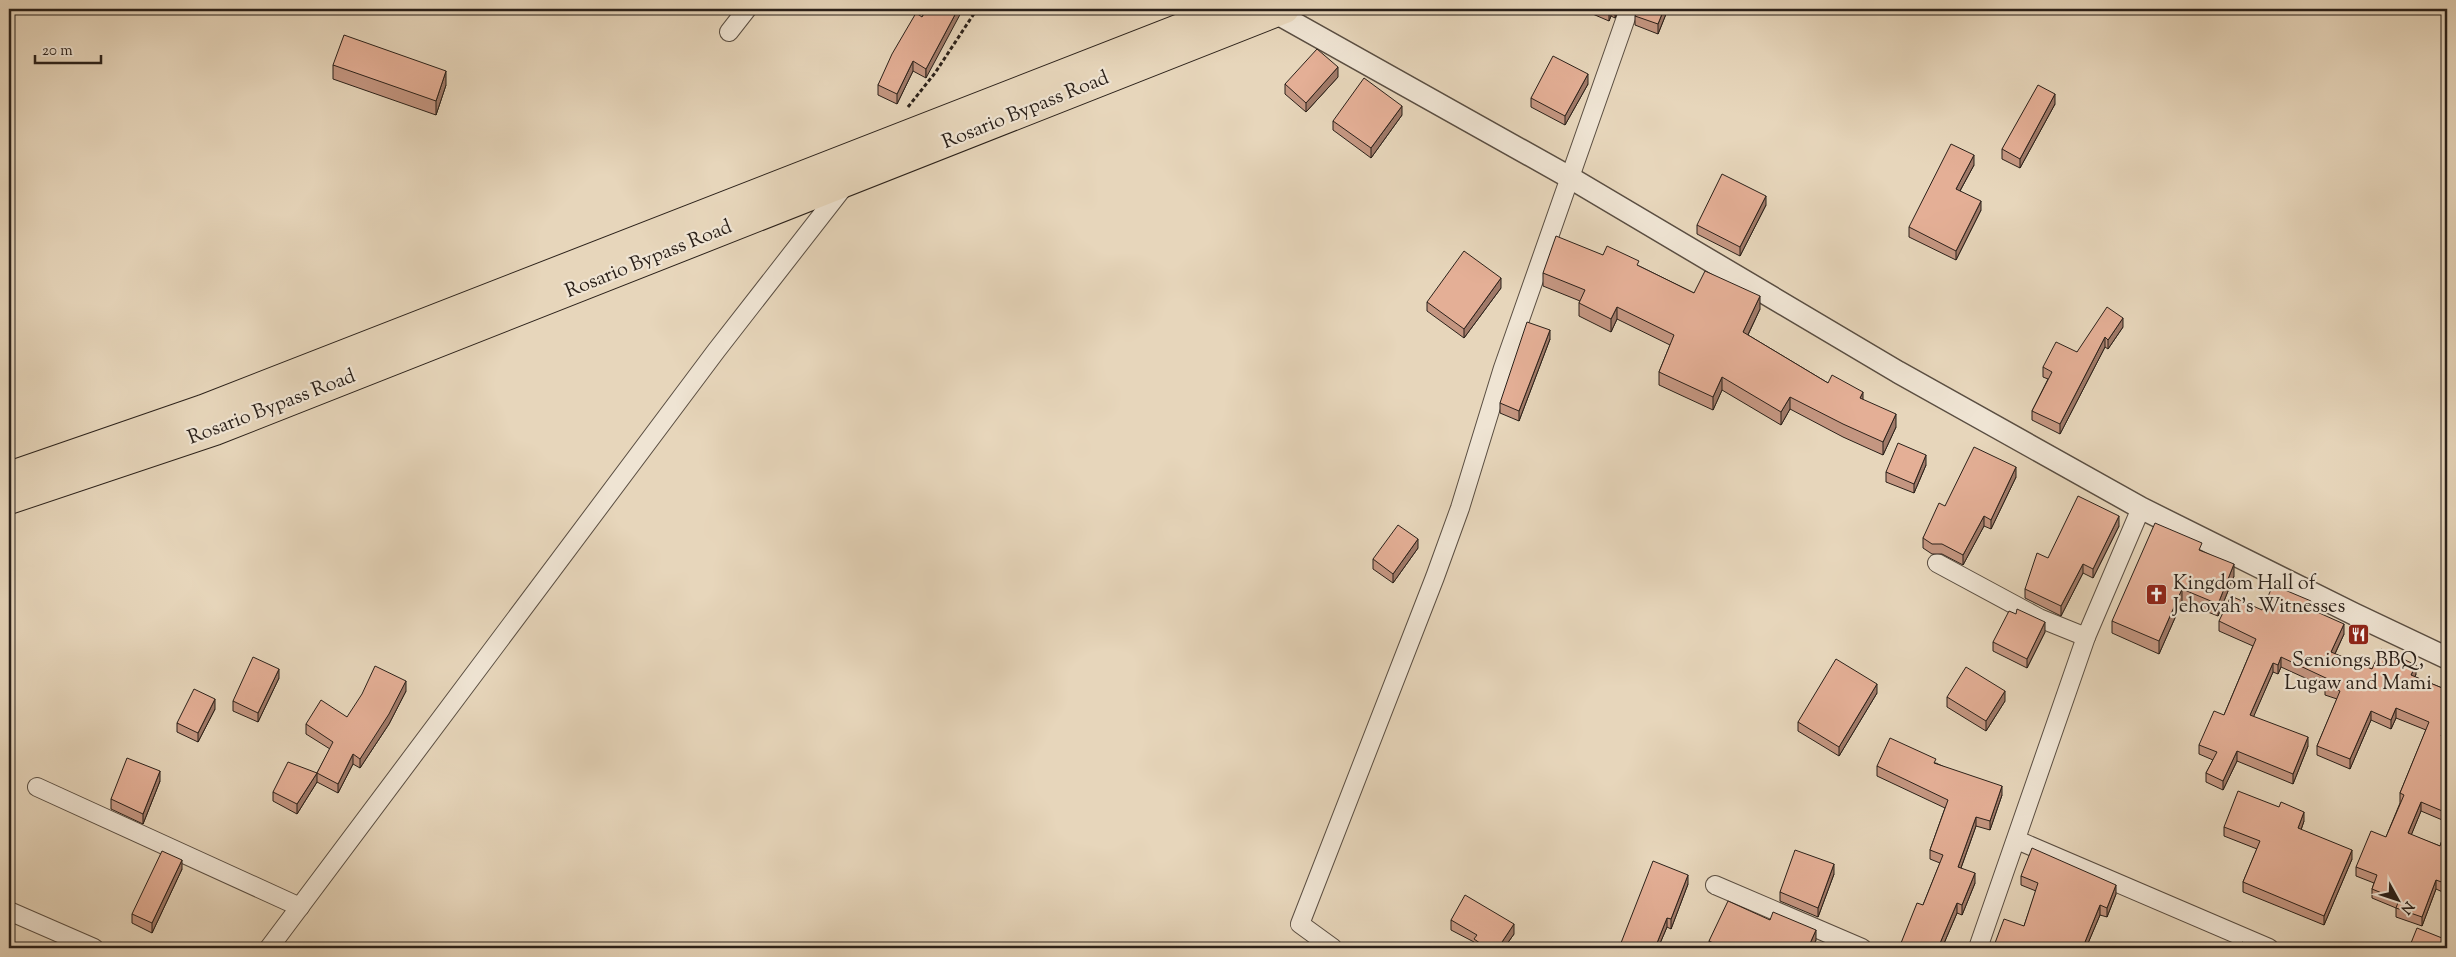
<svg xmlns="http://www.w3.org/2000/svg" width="2456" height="957" font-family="'Sorts Mill Goudy',serif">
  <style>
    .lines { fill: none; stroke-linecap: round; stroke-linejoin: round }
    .minor-casing { stroke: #5a4e42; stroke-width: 20 }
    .tertiary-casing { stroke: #5a4e42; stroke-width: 24 }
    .primary-casing { stroke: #2b211a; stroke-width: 30 }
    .path { stroke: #2b211a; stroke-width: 3; stroke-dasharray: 4 2.5; stroke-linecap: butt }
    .minor { stroke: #efe4d3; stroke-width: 18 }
    .tertiary { stroke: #efe4d3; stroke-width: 21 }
    .primary { stroke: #e7d6bb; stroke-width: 28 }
    .wall { fill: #c49681; stroke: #2b211a }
    .shaded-wall { fill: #a07a69; stroke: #2b211a }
    .building { fill: #e4af96; stroke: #2b211a }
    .labels { text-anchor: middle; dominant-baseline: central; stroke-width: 4.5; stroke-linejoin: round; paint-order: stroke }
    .street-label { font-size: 20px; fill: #2b211a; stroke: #efe4d3 }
    .poi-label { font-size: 20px; fill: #2b211a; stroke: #efe4d3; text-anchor: start }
  </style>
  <rect width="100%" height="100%" fill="#e7d6bb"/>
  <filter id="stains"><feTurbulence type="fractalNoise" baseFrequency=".004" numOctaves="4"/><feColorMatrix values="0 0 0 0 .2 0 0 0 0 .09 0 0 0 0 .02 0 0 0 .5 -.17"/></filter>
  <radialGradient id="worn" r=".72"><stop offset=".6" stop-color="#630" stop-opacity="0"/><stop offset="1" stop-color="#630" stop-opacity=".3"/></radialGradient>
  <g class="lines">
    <defs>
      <g id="minor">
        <polyline points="729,32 747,9"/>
        <polyline points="1937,563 2039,618 2086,637"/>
        <polyline points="37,787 300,907"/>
        <polyline points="2017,840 2269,948"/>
        <polyline points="1715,885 1862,948"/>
        <polyline points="9,911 94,948"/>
        <polyline points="269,948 716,351 846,184"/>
        <polyline points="1333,948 1300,924 1435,577 1460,508 1503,368 1629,9"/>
        <polyline points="1978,948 2086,637 2141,508"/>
      </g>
      <polyline id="tertiary" points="1269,9 1569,177 1898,372 2141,508 2354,614 2447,658"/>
      <g id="primary">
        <polyline points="9,476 203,409 1229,9"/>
        <polyline points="9,500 215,431 1285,9"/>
      </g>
    </defs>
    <use href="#minor" class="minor-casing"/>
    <use href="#tertiary" class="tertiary-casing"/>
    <use href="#primary" class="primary-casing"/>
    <polyline class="path" points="908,107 935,73 977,9"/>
    <use href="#minor" class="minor"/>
    <use href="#tertiary" class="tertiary"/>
    <use href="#primary" class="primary"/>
  </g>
  <g class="wall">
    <polygon points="927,9 926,78 913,71 897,104 878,95 878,85"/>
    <polygon points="1581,9 1619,9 1615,18 1611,16 1609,21"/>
    <polygon points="1668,9 1658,34 1635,25 1635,16"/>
    <polygon points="333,65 446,85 436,115 333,79"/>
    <polygon points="1338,77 1306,112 1285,94 1285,84"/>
    <polygon points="1588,84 1565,125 1531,107 1531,98"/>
    <polygon points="2055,104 2020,168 2002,159 2002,149"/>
    <polygon points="1402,115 1371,158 1333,130 1333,121"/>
    <polygon points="1974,165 1960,191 1981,210 1956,260 1909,237 1909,227"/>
    <polygon points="1766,205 1740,256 1697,234 1697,225"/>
    <polygon points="1603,255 1639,266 1694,293 1760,309 1748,335 1828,383 1863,400 1896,427 1883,455 1843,437 1790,409 1781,425 1722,390 1713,410 1659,385 1659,372 1670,345 1617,319 1611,332 1579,316 1579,303 1580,301 1543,286 1543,273"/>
    <polygon points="1501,288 1464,338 1427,311 1427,302"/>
    <polygon points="2123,327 2108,349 2105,347 2060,434 2032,420 2032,411 2048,379 2043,377 2043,367 2077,352"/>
    <polygon points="1550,339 1519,421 1500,413 1500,403"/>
    <polygon points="1926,465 1914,493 1886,482 1886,472"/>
    <polygon points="2016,477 1991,529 1984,526 1963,565 1942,554 1932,554 1923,548 1923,538 1945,506"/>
    <polygon points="2119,526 2093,578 2083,573 2061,616 2025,598 2025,589 2048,558"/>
    <polygon points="1418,548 1393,583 1373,569 1373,559"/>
    <polygon points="2202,551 2234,576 2218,616 2182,602 2159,654 2112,633 2112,621"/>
    <polygon points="2311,609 2344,634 2335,654 2372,669 2416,674 2415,677 2447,690 2447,732 2445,738 2447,739 2447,822 2421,811 2411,835 2440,846 2447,826 2447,894 2436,889 2422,926 2396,917 2396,908 2372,898 2372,889 2374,883 2356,876 2356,867 2386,837 2400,803 2400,793 2426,730 2396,718 2391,729 2371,720 2350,769 2317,755 2317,746 2337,699 2325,695 2325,687 2281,667 2278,674 2273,672 2253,717 2308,746 2293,784 2237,761 2223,790 2206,782 2206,773 2213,760 2199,754 2199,745 2224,715 2253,646 2219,631 2219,621 2262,610"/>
    <polygon points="2045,632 2027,668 1993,651 1993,642"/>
    <polygon points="279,678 258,722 233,711 233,701"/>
    <polygon points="406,691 389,724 360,768 353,764 338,793 317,782 297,814 273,801 273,792 317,773 330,749 306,734 306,724 347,717"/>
    <polygon points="1877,693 1839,756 1798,731 1798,722"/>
    <polygon points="1947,697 2005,701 1986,731 1947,707"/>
    <polygon points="215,709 198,742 177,732 177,723"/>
    <polygon points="1936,763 2002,795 1990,830 1976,826 1961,868 1975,883 1962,915 1957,913 1942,948 1899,948 1923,905 1940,863 1930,859 1930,850 1945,808 1877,776 1877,766"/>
    <polygon points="160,781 143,824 111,809 111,799"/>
    <polygon points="2304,821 2301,830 2352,859 2324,925 2243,892 2243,882 2257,849 2224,836 2224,827"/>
    <polygon points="182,869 152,933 132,923 132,914"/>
    <polygon points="1834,874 1818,917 1780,901 1780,892"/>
    <polygon points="2021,876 2116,894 2107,917 2100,915 2088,943 2097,948 1995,948 1995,943 2024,926 2036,891 2021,885"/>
    <polygon points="1688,884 1671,929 1667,927 1658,948 1619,948"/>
    <polygon points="1451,920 1514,934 1504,948 1474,948 1474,942 1451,930"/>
    <polygon points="1770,920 1816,940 1812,948 1709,948 1709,941"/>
  </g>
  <g class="shaded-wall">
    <polygon points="958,9 963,9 926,78 926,69"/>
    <polygon points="1610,9 1611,9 1611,16 1609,21 1609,11"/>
    <polygon points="1615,9 1619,9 1615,18"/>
    <polygon points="1664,9 1668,9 1658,34 1658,24"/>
    <polygon points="913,61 913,71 897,104 897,94"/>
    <polygon points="1338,67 1338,77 1306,112 1306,103"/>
    <polygon points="446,71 446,85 436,115 436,101"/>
    <polygon points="1588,74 1588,84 1565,125 1565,116"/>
    <polygon points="2055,94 2055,104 2020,168 2020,159"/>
    <polygon points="1402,106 1402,115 1371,158 1371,148"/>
    <polygon points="1974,155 1974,165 1956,198 1956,189"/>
    <polygon points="1766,196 1766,205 1740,256 1740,247"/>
    <polygon points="1981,201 1981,210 1956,260 1956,251"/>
    <polygon points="1501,278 1501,288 1464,338 1464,329"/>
    <polygon points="1760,296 1760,309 1743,345 1743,332"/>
    <polygon points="1617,307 1617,319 1611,332 1611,319"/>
    <polygon points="2123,318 2123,327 2108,349 2108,340"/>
    <polygon points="1550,330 1550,339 1519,421 1519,411"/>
    <polygon points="2105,337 2105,347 2060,434 2060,424"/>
    <polygon points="1722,377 1722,390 1713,410 1713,397"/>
    <polygon points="1863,392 1863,405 1860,398"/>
    <polygon points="1790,397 1790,409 1781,425 1781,412"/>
    <polygon points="1896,414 1896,427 1883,455 1883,442"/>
    <polygon points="1926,455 1926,465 1914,493 1914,484"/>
    <polygon points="2016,467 2016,477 1991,529 1991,520"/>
    <polygon points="1984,516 1984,526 1963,565 1963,555"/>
    <polygon points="2119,516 2119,526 2093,578 2093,569"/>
    <polygon points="1418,539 1418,548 1393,583 1393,574"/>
    <polygon points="2083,564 2083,573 2061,616 2061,606"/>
    <polygon points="2234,564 2234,576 2218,616 2218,604"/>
    <polygon points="2182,589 2182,602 2159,654 2159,641"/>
    <polygon points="2045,622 2045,632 2027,668 2027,659"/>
    <polygon points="2344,624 2344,634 2331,662 2331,652"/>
    <polygon points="2281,657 2281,667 2278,674 2278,665"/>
    <polygon points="2273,663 2273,672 2250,725 2250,715"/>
    <polygon points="2416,665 2416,674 2411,685 2411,675"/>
    <polygon points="279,669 279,678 258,722 258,713"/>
    <polygon points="406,681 406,691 389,724 360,768 360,759"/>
    <polygon points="1877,684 1877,693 1839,756 1839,747"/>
    <polygon points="2005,691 2005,701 1986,731 1986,721"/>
    <polygon points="215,699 215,709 198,742 198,733"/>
    <polygon points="2396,708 2396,718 2391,729 2391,720"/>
    <polygon points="2371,711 2371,720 2350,769 2350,759"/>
    <polygon points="2447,723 2447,732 2441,746 2441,736"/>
    <polygon points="2308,737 2308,746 2293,784 2293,774"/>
    <polygon points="2237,751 2237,761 2223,790 2223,781"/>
    <polygon points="353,754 353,764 338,793 338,784"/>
    <polygon points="160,771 160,781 143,824 143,814"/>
    <polygon points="317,773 317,782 297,814 297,804"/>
    <polygon points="2002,786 2002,795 1990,830 1990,821"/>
    <polygon points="2421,802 2421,811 2408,843 2408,833"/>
    <polygon points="2304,812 2304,821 2298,838 2298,828"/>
    <polygon points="1976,817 1976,826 1958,876 1958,867"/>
    <polygon points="2352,850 2352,859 2324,925 2324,916"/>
    <polygon points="182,860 182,869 152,933 152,923"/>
    <polygon points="1834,864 1834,874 1818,917 1818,908"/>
    <polygon points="1975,873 1975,883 1962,915 1962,905"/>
    <polygon points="1688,875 1688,884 1671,929 1671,919"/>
    <polygon points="2436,880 2436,889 2422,926 2422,917"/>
    <polygon points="2116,885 2116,894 2107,917 2107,908"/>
    <polygon points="1957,903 1957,913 1942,948 1938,948"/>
    <polygon points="2100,905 2100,915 2086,948 2085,942"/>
    <polygon points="1667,918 1667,927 1658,948 1655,948"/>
    <polygon points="1514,924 1514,934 1504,948 1498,948"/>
    <polygon points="1816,930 1816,940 1812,948 1808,948"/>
  </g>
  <g class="building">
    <polygon points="927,9 958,9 926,69 913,61 897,94 878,85 892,54 916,13 922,17"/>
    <polygon points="1603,9 1610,9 1609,11"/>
    <polygon points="1637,9 1664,9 1658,24 1635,16"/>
    <polygon points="344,35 446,71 436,101 333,65"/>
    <polygon points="1317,49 1338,67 1306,103 1285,84"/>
    <polygon points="1553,56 1588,74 1565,116 1531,98"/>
    <polygon points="1364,78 1402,106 1371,148 1333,121"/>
    <polygon points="2038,85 2055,94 2020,159 2002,149"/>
    <polygon points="1951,144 1974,155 1956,189 1981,201 1956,251 1909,227"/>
    <polygon points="1722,174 1766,196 1740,247 1697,225"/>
    <polygon points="1556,236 1603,255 1607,246 1639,261 1637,265 1694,293 1705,271 1760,296 1743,332 1828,383 1832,375 1863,392 1860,398 1896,414 1883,442 1843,424 1790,397 1781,412 1722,377 1713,397 1659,372 1674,335 1617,307 1611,319 1579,303 1585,290 1543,273"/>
    <polygon points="1464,251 1501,278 1464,329 1427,302"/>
    <polygon points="2107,307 2123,318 2108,340 2105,337 2060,424 2032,411 2052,372 2043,367 2056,342 2077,352"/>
    <polygon points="1527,322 1550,330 1519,411 1500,403"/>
    <polygon points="1898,443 1926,455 1914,484 1886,472"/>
    <polygon points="1974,447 2016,467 1991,520 1984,516 1963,555 1942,544 1932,544 1923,538 1939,503 1945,506"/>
    <polygon points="2078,496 2119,516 2093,569 2083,564 2061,606 2025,589 2037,553 2048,558"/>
    <polygon points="2155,523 2202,543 2199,550 2234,564 2218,604 2182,589 2159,641 2112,621"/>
    <polygon points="1398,525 1418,539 1393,574 1373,559"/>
    <polygon points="2273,585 2311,601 2308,608 2344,624 2331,652 2372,669 2381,649 2416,665 2411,675 2447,690 2447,723 2441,736 2447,739 2447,813 2421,802 2408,833 2440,846 2447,826 2447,884 2436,880 2422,917 2396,908 2399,900 2372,889 2377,875 2356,867 2371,831 2386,837 2404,795 2400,793 2429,722 2396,708 2391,720 2371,711 2350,759 2317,746 2340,691 2325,685 2328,679 2281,657 2278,665 2273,663 2250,715 2308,737 2293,774 2237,751 2223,781 2206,773 2217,752 2199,745 2214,711 2224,715 2256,639 2219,621 2231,596 2262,610"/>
    <polygon points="2017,609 2045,622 2027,659 1993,642 2009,611 2016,614"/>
    <polygon points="253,657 279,669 258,713 233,701"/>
    <polygon points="1836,659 1877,684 1839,747 1798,722"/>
    <polygon points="375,666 406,681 389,714 360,759 353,754 338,784 317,773 333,742 306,724 321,700 347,717 362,694"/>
    <polygon points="1966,667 2005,691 1986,721 1947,697"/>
    <polygon points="194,689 215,699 198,733 177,723"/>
    <polygon points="1890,738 1936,759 1934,763 2002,786 1990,821 1976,817 1958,867 1975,873 1962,905 1957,903 1938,948 1899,948 1917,903 1923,905 1943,855 1930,850 1948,800 1877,766"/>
    <polygon points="127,758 160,771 143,814 111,799"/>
    <polygon points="288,762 317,773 297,804 273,792"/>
    <polygon points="2238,791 2279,807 2281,802 2304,812 2298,828 2352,850 2324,916 2243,882 2260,841 2224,827"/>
    <polygon points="2032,848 2116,885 2107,908 2100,905 2085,942 2097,947 2097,948 2009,948 1995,943 2004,919 2024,926 2038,883 2021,876"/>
    <polygon points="1795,850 1834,864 1818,908 1780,892"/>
    <polygon points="162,851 182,860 152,923 132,914"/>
    <polygon points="1653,861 1688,875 1671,919 1667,918 1655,948 1619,948"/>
    <polygon points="1465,895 1514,924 1498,948 1487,948 1474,939 1477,935 1451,920"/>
    <polygon points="1728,901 1770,920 1773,912 1816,930 1808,948 1724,948 1709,941"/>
    <polygon points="2417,928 2447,940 2447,948 2409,948"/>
    <polygon points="2242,942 2255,948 2239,948"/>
    <polygon points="2176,945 2184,948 2175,948"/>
  </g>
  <defs>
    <symbol id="church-square" viewBox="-11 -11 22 22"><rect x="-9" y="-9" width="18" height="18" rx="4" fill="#8f2418" stroke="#efe4d3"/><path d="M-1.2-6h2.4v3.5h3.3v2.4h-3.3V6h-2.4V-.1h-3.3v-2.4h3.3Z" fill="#fff"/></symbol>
    <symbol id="restaurant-square" viewBox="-11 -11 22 22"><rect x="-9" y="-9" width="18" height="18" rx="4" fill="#8f2418" stroke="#efe4d3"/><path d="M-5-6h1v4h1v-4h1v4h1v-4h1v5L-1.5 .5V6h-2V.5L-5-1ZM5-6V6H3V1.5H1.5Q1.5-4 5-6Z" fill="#fff"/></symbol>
  </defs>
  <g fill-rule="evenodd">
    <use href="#church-square" x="2144" y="582" width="25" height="25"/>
    <use href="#restaurant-square" x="2346" y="622" width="25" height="25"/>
  </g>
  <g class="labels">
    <g class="street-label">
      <text transform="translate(1026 111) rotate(-22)">Rosario Bypass Road</text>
      <text transform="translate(649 260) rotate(-22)">Rosario Bypass Road</text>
      <text transform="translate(272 408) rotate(-21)">Rosario Bypass Road</text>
    </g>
    <g class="poi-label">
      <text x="2173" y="584">Kingdom Hall of<tspan x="2173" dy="23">Jehovah's Witnesses</tspan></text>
      <text x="2358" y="661" text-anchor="middle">Seniongs BBQ,<tspan x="2358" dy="23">Lugaw and Mami</tspan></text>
    </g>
  </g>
  <rect width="2456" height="957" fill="none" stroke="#e7d6bb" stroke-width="30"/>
  <rect x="10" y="10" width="2436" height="937" fill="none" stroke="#2b211a" stroke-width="2.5"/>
  <rect x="15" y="15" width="2426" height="927" fill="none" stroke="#2b211a"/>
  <g transform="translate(2398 900) rotate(130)" stroke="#efe4d3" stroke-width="4" paint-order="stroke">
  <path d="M0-4L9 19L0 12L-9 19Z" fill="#2b211a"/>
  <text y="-8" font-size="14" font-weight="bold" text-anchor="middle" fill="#2b211a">N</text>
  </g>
  <path d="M35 55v8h66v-8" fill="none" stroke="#2b211a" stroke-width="2.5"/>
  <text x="42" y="55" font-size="15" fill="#2b211a" stroke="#efe4d3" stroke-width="4" paint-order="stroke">20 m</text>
  <rect width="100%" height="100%" filter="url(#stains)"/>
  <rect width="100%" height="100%" fill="url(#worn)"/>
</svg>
